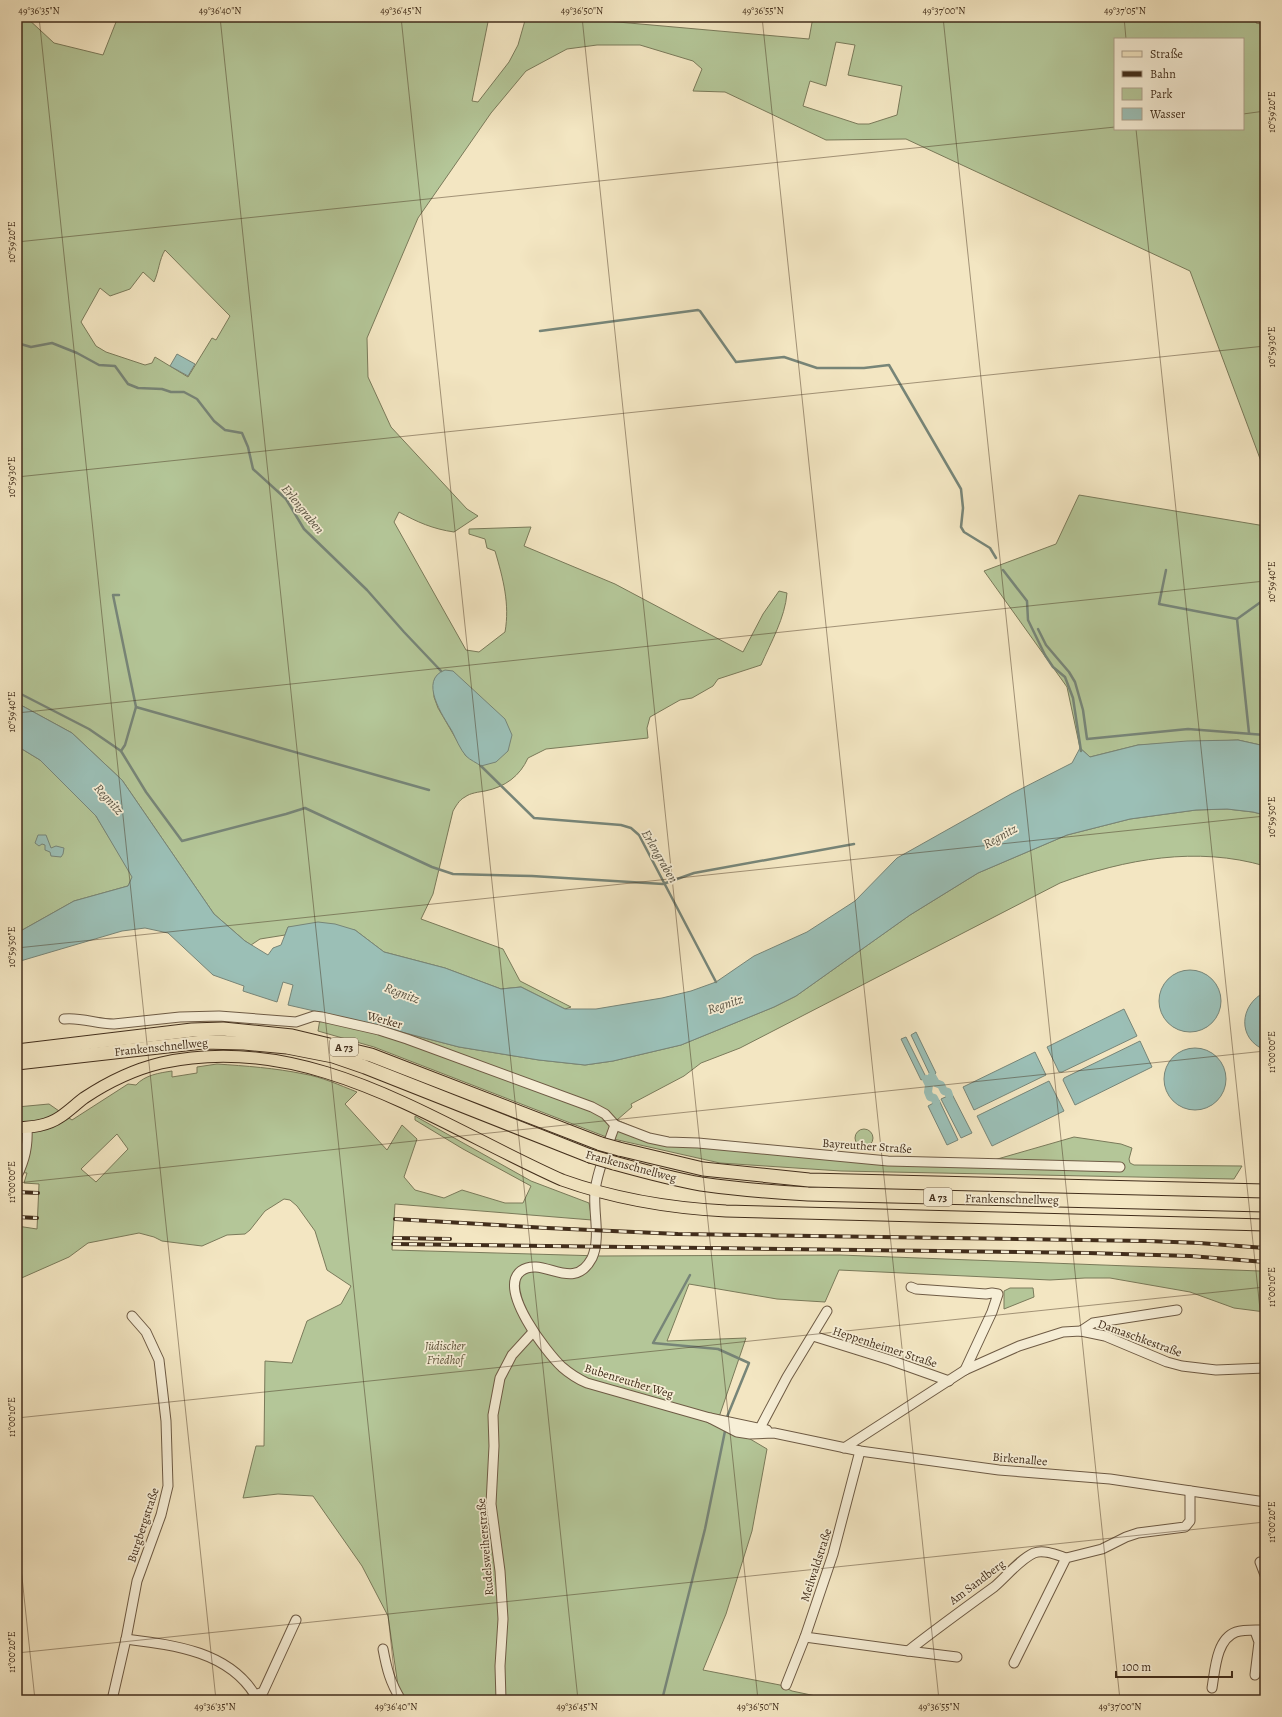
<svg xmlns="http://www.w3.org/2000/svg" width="1282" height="1717" font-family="Alegreya,serif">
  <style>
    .green { fill: #b4c698; stroke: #7a7a5a; fill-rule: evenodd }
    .water { fill: #9bbfb6; stroke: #778578 }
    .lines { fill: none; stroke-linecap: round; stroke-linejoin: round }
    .stream { stroke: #778578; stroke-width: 2.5 }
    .canal { stroke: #9bbfb6; stroke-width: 8 }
    .minor-casing { stroke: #6e5b45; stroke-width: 11 }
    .major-casing { stroke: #412d1b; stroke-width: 13 }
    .highway-casing { stroke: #412d1b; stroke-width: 15 }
    .minor { stroke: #f7efd7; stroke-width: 9 }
    .major { stroke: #f3e6c2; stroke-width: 11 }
    .highway { stroke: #f3e6c2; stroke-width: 13 }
    .rail-casing { stroke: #412d1b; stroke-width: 4 }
    .rail { stroke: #f7efd7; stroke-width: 2.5; stroke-dasharray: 8; stroke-linecap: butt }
    .highway-bridge-casing { stroke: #412d1b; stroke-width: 15; stroke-linecap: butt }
    .highway-bridge { stroke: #f3e6c2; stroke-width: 13 }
    .ticks { fill: none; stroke: #412d1b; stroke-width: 1; stroke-opacity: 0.45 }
    .labels { text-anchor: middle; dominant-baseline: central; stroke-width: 3.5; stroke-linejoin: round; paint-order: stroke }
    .shield { fill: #f7efd7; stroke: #786753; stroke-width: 1 }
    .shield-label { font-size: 11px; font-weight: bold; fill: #412d1b }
    .street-label { font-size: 12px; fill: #412d1b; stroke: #f7efd7 }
    .park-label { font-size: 12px; font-style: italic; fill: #5e533a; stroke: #f7efd7 }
    .water-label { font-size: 13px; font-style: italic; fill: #585242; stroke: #f7efd7 }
    .neatline { fill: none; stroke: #412d1b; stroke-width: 1.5 }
    .ticks-label { font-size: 10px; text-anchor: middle; fill: #412d1b }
  </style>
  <rect width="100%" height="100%" fill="#f3e6c2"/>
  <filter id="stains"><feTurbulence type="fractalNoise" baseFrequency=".005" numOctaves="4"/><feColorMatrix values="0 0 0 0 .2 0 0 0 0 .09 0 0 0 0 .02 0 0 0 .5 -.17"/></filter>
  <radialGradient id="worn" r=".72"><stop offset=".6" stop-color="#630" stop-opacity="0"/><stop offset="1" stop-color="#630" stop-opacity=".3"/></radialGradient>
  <g class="green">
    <path d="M17,17h9l28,26 49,12 15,-38h371l-17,84 6,1 31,-40 9,-17 8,-28h58v2l225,20 4,-22h443v6l9,2v447l-75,-201 -284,-132 -80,1 -101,-48 -32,-1 9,-22 -9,-8 -53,-16h-43l-30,4 -41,22 -35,42 -73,105 -51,120 1,39 23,50 76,82 11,7 -24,16c-21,-3 -37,-10 -55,-20l-5,10 72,128 13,2 26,-20c5,-28 -2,-54 -10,-81l-8,-3 -2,-9 -16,-5v-5l62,-2 -7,19 91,38 128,68 20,-38 16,-23 8,2c-2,25 -16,49 -26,72l-43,14 -5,7 -21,12 -12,2 -30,17 -3,11 1,10 -102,11 -18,9c-8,18 -23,29 -43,33 -6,1 -15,2 -20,6 -6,3 -9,9 -12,14l-20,83 -12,25 82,30 17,32 51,26 -6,2 -44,-22 -20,2 -56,-21 -61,-16 -29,-22 -67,-3 -3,8 -25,4 -9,6 -6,-4 -31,-27 -92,-134 -50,-47 -55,-30zM1115,39h128v90h-128zM836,42l19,3 -7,30 54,11 -5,29 -28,9h-11l-55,-18 7,-25 16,5zM165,250l65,66 -14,24 -4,-2 -24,39 -33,-20 -3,6 -7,2 -39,-13 -10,-6 -15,-24 19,-34 10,8 20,-7 13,-17 11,10c5,-11 5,-22 11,-32zM434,683l32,73 -28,-48 -4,-11z"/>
    <polygon points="1079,495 1265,526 1265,746 1238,740 1138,745 1090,757 1080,748 1067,687 984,571 1056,544"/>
    <polygon points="17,746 40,760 96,816 133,877 128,886 74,901 17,933"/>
    <path d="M1227,809l26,3 12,3v51c-68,-20 -140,-7 -205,17l-320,165 -39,15 -17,13 -53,28 1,3 -15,13 41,18 215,20 114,4 87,-25 47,7 11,4 -3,11 1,4 4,2 108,1 -8,13 -393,-8 -121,-8 -111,-25 -235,-91 -56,-16 3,-18 46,10 92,24 80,13 46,5 28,-4 68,-16 93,-38 22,-11 114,-81 68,-42 89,-38 63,-16 66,-9z"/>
    <path d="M217,1064c29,2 58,4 87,10 18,3 35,11 53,18l-12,12 42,46 15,-25 15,14 -13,38 11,13 29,8 18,-8 43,13h18l8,-17 -68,-37 -48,-29v-4l116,65 58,22 3,17 -197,-16 -3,46 209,6 239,-1 420,16h5v41l-31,-4 -44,-16 -80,-14h-25l-35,2 -211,-10 -14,32 -48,-3 -88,-15 -22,57 79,-3 -28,82 49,29 -15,82 -26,83 -23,56 77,15 12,6 43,9h-435l-12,-84 -26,-50 -49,-70 -35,-2 -35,4 13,-52h8l1,-85 27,2 15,-42 34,-17 10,-18 -24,-16 -12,-39 -18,-25 -7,-6 -6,-1 -19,12 -15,19 -5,4 -18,1 -25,11 -40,-5 -8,-4 -15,-4 -51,10 -19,14 -52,23v-54l20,3 2,-45 -15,-1 3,-10 -10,-1v-65l32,-3 23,16 56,-36 8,1c9,-10 23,-12 36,-14v6l25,-4v-6zM117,1134l11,15 -32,33 -15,-13z"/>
    <circle cx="864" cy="1138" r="9"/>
    <polygon points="1010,1288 1033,1288 1034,1297 1004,1309 1004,1291"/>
  </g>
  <g class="water">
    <polygon points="177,354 195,364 188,376 170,366"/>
    <path d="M445,670l8,1 52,48 7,16 -4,16 -12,11 -15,4c-4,-3 -11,-6 -15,-10 -6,-7 -10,-17 -14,-25 -9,-15 -34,-51 -7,-61z"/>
    <polygon points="17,703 72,733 122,780 214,914 245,941 268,955 273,948 281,945 288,927 318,922 335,924 355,930 384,952 445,968 501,989 521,987 565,1009 596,1009 662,998 691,991 716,982 754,956 807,932 855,901 897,858 1011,794 1072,763 1080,748 1090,757 1138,745 1187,741 1238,740 1265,746 1265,815 1253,812 1227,809 1196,810 1130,819 1067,835 978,873 910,915 796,996 774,1007 681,1045 613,1061 585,1065 539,1060 459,1047 367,1023 288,1005 293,985 283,982 277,1002 243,991 244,986 213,975 168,933 145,928 122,931 17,962 17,933 74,901 128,886 132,877 96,816 40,760 17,746"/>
    <polygon points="38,835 46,835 51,848 56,846 64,848 63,854 61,857 51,856 50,852 45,850 45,845 42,844 39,846 35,843"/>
    <circle cx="1190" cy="1001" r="31"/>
    <path d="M1265,992v58c-28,-11 -26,-45 0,-58z"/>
    <polygon points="1124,1009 1137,1036 1062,1072 1059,1072 1047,1047"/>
    <polygon points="916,1032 936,1073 931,1077 911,1035"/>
    <polygon points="906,1037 927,1079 924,1080 923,1079 921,1080 901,1039"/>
    <polygon points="1140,1041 1152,1067 1075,1105 1063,1080 1064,1078"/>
    <circle cx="1195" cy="1079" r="31"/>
    <polygon points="1035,1052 1046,1075 974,1110 963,1087"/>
    <polygon points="1049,1081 1064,1111 992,1146 977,1116"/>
    <polygon points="952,1094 972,1133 961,1138 941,1099"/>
    <polygon points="939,1100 958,1140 947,1145 928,1106"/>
  </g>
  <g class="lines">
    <g class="stream">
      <polyline points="540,331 698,310 700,311 736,362 784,357 817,368 864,368 889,365 961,489 963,508 961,527 964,532 990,548 996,558"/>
      <polyline points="17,343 31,347 52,343 77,353 99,365 115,366 128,384 138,388 162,389 171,392 184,392 197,399 214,421 225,430 242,433 248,447 253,469 286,499 304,529 367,590 404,632 441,671"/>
      <polyline points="1003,570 1027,601 1028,620 1045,655 1053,667 1065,677 1073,698 1081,751"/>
      <polyline points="1166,570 1159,604 1237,619"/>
      <polyline points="119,595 113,595 136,707 125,745 121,751 146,792 182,841 286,814 305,808 432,867 453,874 532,876 663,884 694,873 854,844"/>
      <polyline points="1038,629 1046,645 1069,672 1075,682 1083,710 1087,739 1188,729 1265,735"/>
      <polyline points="17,692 89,729 121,751"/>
      <polyline points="136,707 429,790"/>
      <polyline points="1249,733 1237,619 1265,599"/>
      <polyline points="481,766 534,818 621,825 631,828 639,835 716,982"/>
      <polyline points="690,1275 653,1343 718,1349 749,1363 727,1417"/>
      <polyline points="662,1700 705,1529 725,1431"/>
    </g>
    <g class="canal">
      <polyline points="932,1076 936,1083 941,1085 944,1091 948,1092 949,1095"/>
      <polyline points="926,1079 929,1085 928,1092 930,1097 934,1098 936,1102"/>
    </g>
    <defs>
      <g id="minor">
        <path d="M64,1019c17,-2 33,5 50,5l66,-7 39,-1 77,6 18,-6 8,1 57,13 28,9 185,68 13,7 10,11 34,13 19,4 30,1 190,18 232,6"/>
        <path d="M615,1125c-6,17 -19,49 -20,67 -2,20 6,46 -3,66 -19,36 -49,-3 -71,13 -24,18 26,82 41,96 8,7 16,12 25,16l123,35 57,12"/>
        <path d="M17,1176c8,-17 11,-30 10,-49"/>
        <polyline points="911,1287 916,1289 986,1294 992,1293 998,1294 992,1312 965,1370"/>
        <polyline points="1081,1331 1093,1323 1177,1310"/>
        <polyline points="813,1336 890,1360 949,1381"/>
        <polyline points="710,1418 737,1432 750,1434 774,1433 860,1451 999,1470 1110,1479 1265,1502"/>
        <polyline points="760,1428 787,1377 827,1311"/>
        <polyline points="844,1448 965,1370 1019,1346 1063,1332 1081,1331 1105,1336 1167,1362 1182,1366 1216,1370 1265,1368"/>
        <polyline points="1260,1562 1265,1575"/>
        <path d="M805,1637l103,14c28,-22 57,-43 86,-64 12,-10 26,-28 40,-34 10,-4 23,2 32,5"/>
        <path d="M126,1639c47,6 102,12 129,56l8,-3 33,-72"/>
        <path d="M383,1649c4,21 7,33 18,51"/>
        <polyline points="908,1651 957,1657"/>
        <polyline points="1014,1663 1066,1558 1102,1549 1126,1537 1138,1533 1185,1527 1190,1521 1190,1491"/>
        <polyline points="1255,1675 1259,1642 1255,1631"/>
        <polyline points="786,1685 805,1637 833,1554 860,1451"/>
        <path d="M1212,1688c3,-17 4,-49 24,-56 9,-3 20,-2 29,-2"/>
        <polyline points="112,1700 126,1639 137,1581 161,1515 168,1486 166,1421 159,1360 146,1332 132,1316"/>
        <polyline points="501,1700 500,1666 503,1619 500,1571 491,1504 494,1446 493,1415 500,1378 512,1355 533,1332"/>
      </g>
      <path id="major" d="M17,1128c15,-1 30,-2 43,-11 9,-6 16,-13 24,-19 24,-16 48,-28 77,-35 148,-33 273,60 401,117 53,19 107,28 164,31l539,14"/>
      <g id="highway">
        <polyline points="17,1051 192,1030 223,1029 292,1036 371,1055 601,1144"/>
        <polyline points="17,1063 203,1042 244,1043 287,1047 333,1056 365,1067 590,1156"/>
        <polyline points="619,1149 703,1169 809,1180 1265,1191"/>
        <path d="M614,1163c29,8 58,16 87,21 35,5 71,8 107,10l457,11"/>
      </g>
    </defs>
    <use href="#minor" class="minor-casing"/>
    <use href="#major" class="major-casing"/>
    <use href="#highway" class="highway-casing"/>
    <use href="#minor" class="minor"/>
    <use href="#major" class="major"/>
    <use href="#highway" class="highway"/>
    <defs>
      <g id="rail">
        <polyline points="17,1192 38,1193"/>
        <polyline points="17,1217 37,1218"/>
        <polyline points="395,1219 547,1228 678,1234 1148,1241 1199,1243 1265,1248"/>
        <polyline points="394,1238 450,1239"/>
        <polyline points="393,1244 1088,1253 1190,1256 1265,1262"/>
      </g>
    </defs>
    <use href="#rail" class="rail-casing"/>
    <use href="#rail" class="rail"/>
    <defs>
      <g id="highway-bridge">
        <polyline points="601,1144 619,1149"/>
        <polyline points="590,1156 614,1163"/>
      </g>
    </defs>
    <use href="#highway-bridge" class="highway-bridge-casing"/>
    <use href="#highway-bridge" class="highway-bridge"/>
  </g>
  <path class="ticks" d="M39,17l177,1683M220,17l177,1683M401,17l177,1683M582,17l176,1683M762,17l177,1683M943,17l177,1683M1124,17l2,22M1243,114l22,-3M1136,129l129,1228M17,242l1098,-115M17,477l1248,-131M17,713l1248,-132M17,948l1248,-132M17,1183l1248,-132M17,1418l1248,-131M17,1530l18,170M17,1653l1248,-131"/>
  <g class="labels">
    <g class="shield">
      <rect x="330" y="1038" width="28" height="18" rx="3"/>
      <rect x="924" y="1188" width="28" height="18" rx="3"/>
    </g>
    <g class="shield-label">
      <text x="344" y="1047">A 73</text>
      <text x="938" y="1197">A 73</text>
    </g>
    <g class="street-label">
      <text transform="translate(385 1020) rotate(16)">Werker</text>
      <text transform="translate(161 1047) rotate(-6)">Frankenschnellweg</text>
      <text transform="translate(867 1146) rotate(4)">Bayreuther Straße</text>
      <text transform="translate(631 1166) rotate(15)">Frankenschnellweg</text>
      <text transform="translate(1012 1199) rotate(1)">Frankenschnellweg</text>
      <text transform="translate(1140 1338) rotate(20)">Damaschkestraße</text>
      <text transform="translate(885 1347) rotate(18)">Heppenheimer Straße</text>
      <text transform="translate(629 1381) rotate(17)">Bubenreuther Weg</text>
      <text transform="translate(1020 1459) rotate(5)">Birkenallee</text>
      <text transform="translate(143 1525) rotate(-72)">Burgbergstraße</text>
      <text transform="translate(485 1547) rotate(-95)">Rudelsweiherstraße</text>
      <text transform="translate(816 1565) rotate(-72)">Meilwaldstraße</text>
      <text transform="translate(977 1582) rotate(-37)">Am Sandberg</text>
    </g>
    <g class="park-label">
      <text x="445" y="1346">Jüdischer<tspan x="445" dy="14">Friedhof</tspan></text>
    </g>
    <g class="water-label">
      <text transform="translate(303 509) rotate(51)">Erlengraben</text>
      <text transform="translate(109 799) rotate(48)">Regnitz</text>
      <text transform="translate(1000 836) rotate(-29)">Regnitz</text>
      <text transform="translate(660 856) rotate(60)">Erlengraben</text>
      <text transform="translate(402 993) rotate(21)">Regnitz</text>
      <text transform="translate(725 1004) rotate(-18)">Regnitz</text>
    </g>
  </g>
  <rect width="1282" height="1717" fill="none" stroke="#f3e6c2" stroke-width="44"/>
  <rect x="1114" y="38" width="130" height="92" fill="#f7efd7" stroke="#aea18c"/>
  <rect x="1122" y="51" width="20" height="6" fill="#f3e6c2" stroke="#aea18c"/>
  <text x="1150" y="58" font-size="12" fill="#412d1b">Straße</text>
  <rect x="1122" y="71" width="20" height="6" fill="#412d1b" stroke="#aea18c"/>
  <text x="1150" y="78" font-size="12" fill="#412d1b">Bahn</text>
  <rect x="1122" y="88" width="20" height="12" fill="#b4c698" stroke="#aea18c"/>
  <text x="1150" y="98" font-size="12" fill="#412d1b">Park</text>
  <rect x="1122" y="108" width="20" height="12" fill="#9bbfb6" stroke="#aea18c"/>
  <text x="1150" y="118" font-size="12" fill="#412d1b">Wasser</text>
  <path d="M1116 1671v6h116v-6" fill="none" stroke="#412d1b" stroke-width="2"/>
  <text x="1122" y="1671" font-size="12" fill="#412d1b" stroke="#f7efd7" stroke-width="3" paint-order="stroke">100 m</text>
  <rect x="22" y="22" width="1238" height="1673" class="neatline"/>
  <g class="ticks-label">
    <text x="39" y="14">49°36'35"N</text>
    <text x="220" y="14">49°36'40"N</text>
    <text x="401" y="14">49°36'45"N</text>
    <text x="582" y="14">49°36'50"N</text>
    <text x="763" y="14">49°36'55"N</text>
    <text x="944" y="14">49°37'00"N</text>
    <text x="1125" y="14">49°37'05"N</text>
    <text transform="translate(1271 112) rotate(-90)" y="4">10°59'20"E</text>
    <text transform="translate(11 242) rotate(-90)" y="4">10°59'20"E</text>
    <text transform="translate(1271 347) rotate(-90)" y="4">10°59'30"E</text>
    <text transform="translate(11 477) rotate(-90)" y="4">10°59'30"E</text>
    <text transform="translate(1271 582) rotate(-90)" y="4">10°59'40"E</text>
    <text transform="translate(11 712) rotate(-90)" y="4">10°59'40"E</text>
    <text transform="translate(1271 817) rotate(-90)" y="4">10°59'50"E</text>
    <text transform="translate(11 947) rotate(-90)" y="4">10°59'50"E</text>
    <text transform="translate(1271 1052) rotate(-90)" y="4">11°00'00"E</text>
    <text transform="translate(11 1182) rotate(-90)" y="4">11°00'00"E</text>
    <text transform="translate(1271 1287) rotate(-90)" y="4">11°00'10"E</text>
    <text transform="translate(11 1417) rotate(-90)" y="4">11°00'10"E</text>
    <text transform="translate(1271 1522) rotate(-90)" y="4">11°00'20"E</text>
    <text transform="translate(11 1652) rotate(-90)" y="4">11°00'20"E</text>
    <text x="215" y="1710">49°36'35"N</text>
    <text x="396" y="1710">49°36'40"N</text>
    <text x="577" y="1710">49°36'45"N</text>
    <text x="758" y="1710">49°36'50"N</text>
    <text x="939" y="1710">49°36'55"N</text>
    <text x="1120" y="1710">49°37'00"N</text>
  </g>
  <rect width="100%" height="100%" filter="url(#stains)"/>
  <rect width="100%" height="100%" fill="url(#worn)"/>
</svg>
